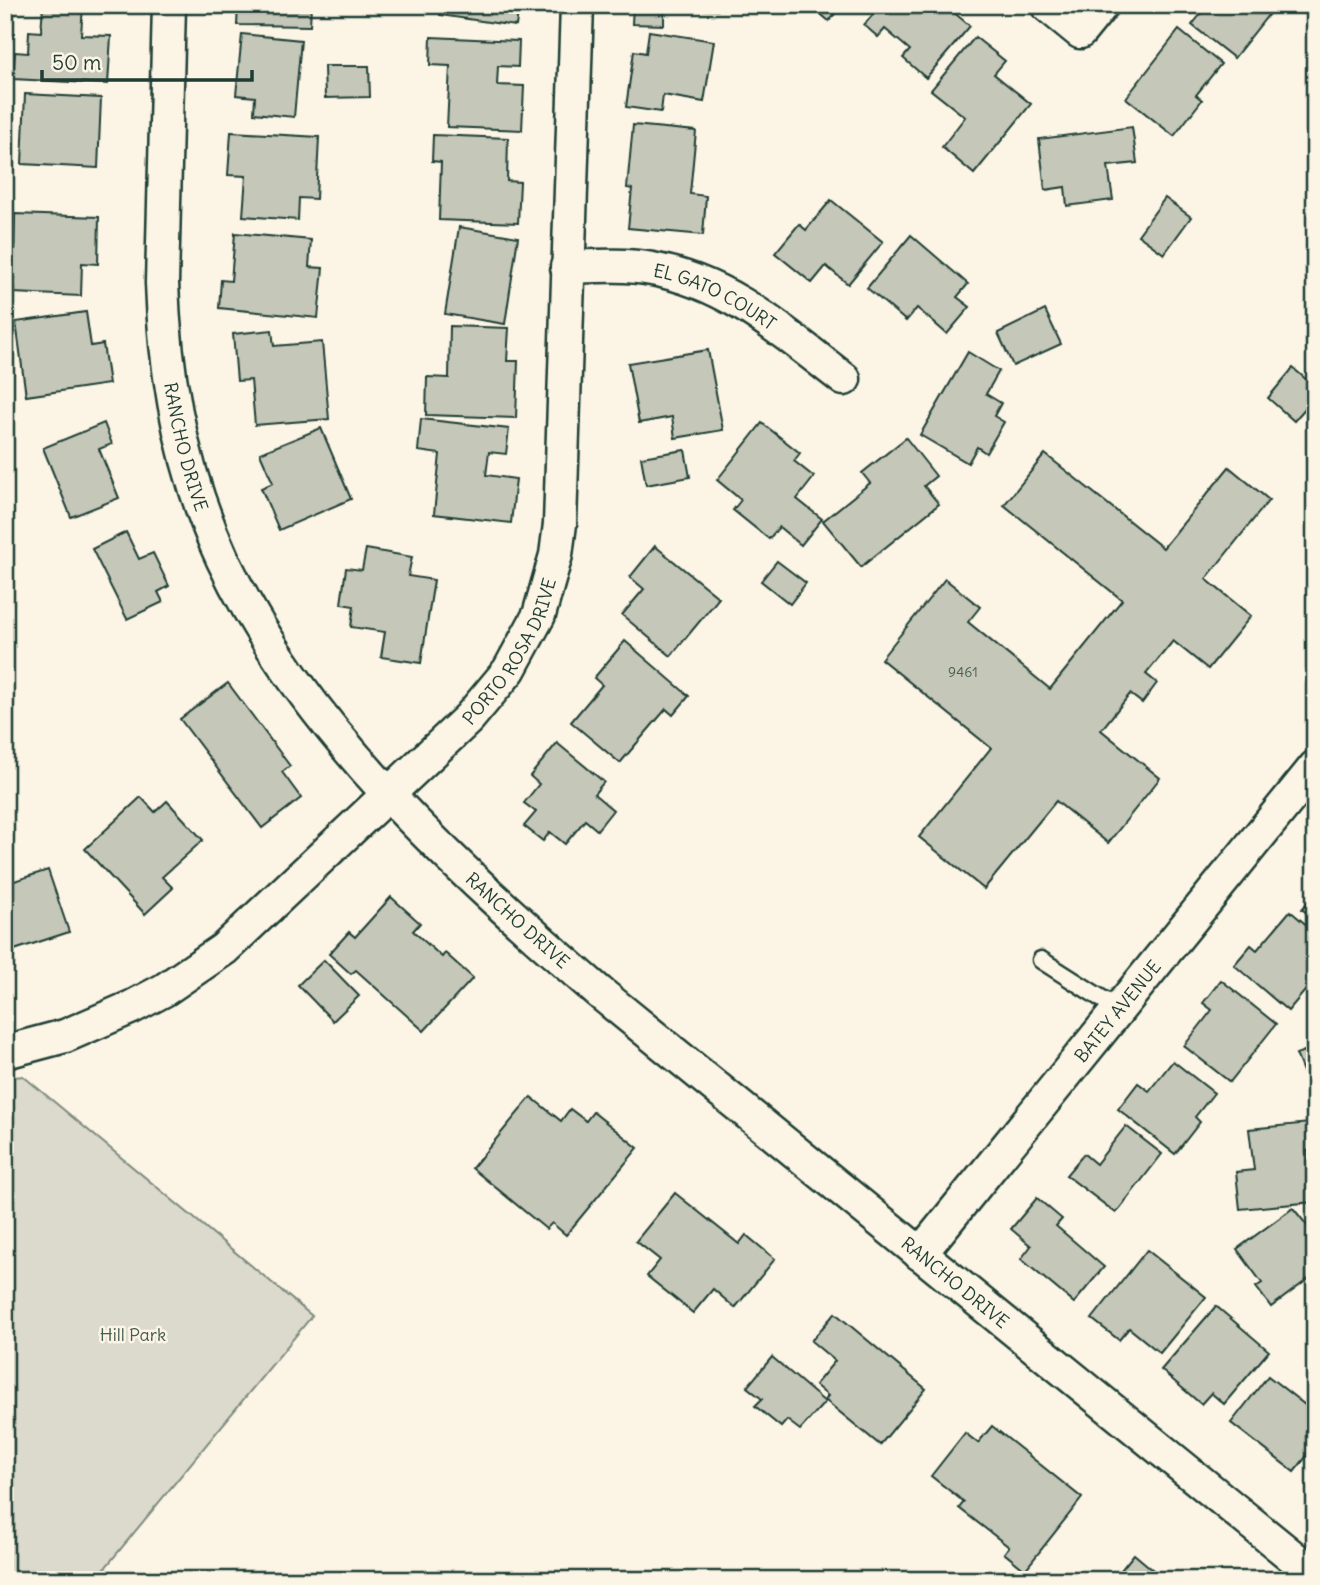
<svg xmlns="http://www.w3.org/2000/svg" width="1320" height="1585" font-family="Delius,sans-serif">
  <style>
    .green { fill: #dcdacc; stroke: #7e8c80; stroke-width: 2 }
    .building { fill: #c5c7b9; stroke: #1f3d34; stroke-width: 2 }
    .lines { fill: none; stroke-linecap: round; stroke-linejoin: round }
    .service-casing { stroke: #1f3d34; stroke-width: 21 }
    .minor-casing { stroke: #1f3d34; stroke-width: 37 }
    .service { stroke: #fcf5e5; stroke-width: 16 }
    .minor { stroke: #fcf5e5; stroke-width: 32 }
    .labels { text-anchor: middle; dominant-baseline: central; stroke-width: 5; stroke-linejoin: round; paint-order: stroke }
    .number-label { font-size: 14px; fill: #486055 }
    .street-label { font-size: 18px; fill: #1f3d34; stroke: #fcf5e5 }
    .park-label { font-size: 18px; fill: #455c52; stroke: #fcf5e5 }
  </style>
  <rect width="100%" height="100%" fill="#fcf5e5"/>
  <filter id="ink" filterUnits="userSpaceOnUse"><feTurbulence type="fractalNoise" baseFrequency=".0143" numOctaves="2"/><feDisplacementMap in="SourceGraphic" scale="14" xChannelSelector="R" yChannelSelector="G"/><feConvolveMatrix kernelMatrix="1 2 1 2 8 2 1 2 1" color-interpolation-filters="sRGB"/></filter>
  <g filter="url(#ink)">
    <polygon class="green" points="23,1076 312,1316 96,1579 5,1580 5,1078"/>
    <g class="building">
      <polygon points="43,5 83,5 81,35 111,36 108,84 13,79 15,52 28,53 29,31 41,32"/>
      <polygon points="238,5 311,5 310,26 237,25"/>
      <polygon points="441,5 519,5 516,26 440,15"/>
      <polygon points="633,5 719,5 718,10 664,8 664,25 632,24"/>
      <polygon points="810,5 842,5 829,21"/>
      <polygon points="881,5 945,5 970,26 926,78 903,58 910,50 885,29 878,37 864,25"/>
      <polygon points="1208,5 1276,5 1234,58 1192,25"/>
      <polygon points="1179,30 1221,64 1196,95 1202,100 1174,136 1126,98"/>
      <polygon points="649,31 714,41 704,102 663,95 661,112 626,107 634,51 646,53"/>
      <polygon points="242,34 301,40 294,117 254,113 255,97 236,95"/>
      <polygon points="431,37 519,41 518,67 498,66 497,85 524,86 522,130 447,127 450,66 430,65"/>
      <polygon points="975,37 1005,61 994,74 1031,104 974,174 942,147 965,117 931,90"/>
      <polygon points="324,66 369,66 370,97 325,98"/>
      <polygon points="25,94 101,98 98,168 22,164"/>
      <polygon points="633,125 696,131 690,194 706,196 703,235 628,228 632,189 627,188"/>
      <polygon points="1132,127 1137,163 1108,166 1113,200 1067,206 1065,187 1045,190 1039,139"/>
      <polygon points="231,132 319,137 316,199 299,198 298,220 243,216 246,176 228,175"/>
      <polygon points="433,135 508,138 507,181 520,182 518,223 439,220 441,162 432,161"/>
      <polygon points="1165,198 1191,217 1164,254 1138,235"/>
      <polygon points="831,200 883,242 848,284 826,266 812,283 775,253 799,224 806,230"/>
      <polygon points="15,214 99,217 98,264 82,263 81,296 13,293"/>
      <polygon points="459,227 518,237 505,324 445,314"/>
      <polygon points="235,233 311,240 309,267 323,268 318,318 219,308 221,280 231,281"/>
      <polygon points="911,235 968,284 957,297 970,307 947,334 917,308 906,321 867,288"/>
      <polygon points="1045,310 1061,344 1013,366 998,333"/>
      <polygon points="86,312 91,346 103,344 109,384 26,396 16,322"/>
      <polygon points="450,326 509,328 507,361 518,361 516,418 426,415 427,377 449,378"/>
      <polygon points="272,330 274,346 322,342 329,419 255,425 251,380 237,381 233,334"/>
      <polygon points="708,350 723,430 675,438 672,417 639,423 628,363"/>
      <polygon points="968,352 999,371 986,394 1001,403 994,416 1004,422 986,453 977,447 968,463 920,435"/>
      <polygon points="1293,368 1315,387 1315,397 1294,421 1268,398"/>
      <polygon points="421,419 509,429 506,454 489,452 486,475 516,479 511,523 434,514 440,454 418,451"/>
      <polygon points="104,423 112,444 99,449 119,498 71,517 43,448"/>
      <polygon points="762,423 800,453 794,461 814,477 797,499 822,519 801,545 779,527 769,539 733,510 741,500 717,480"/>
      <polygon points="321,428 351,499 279,530 261,488 273,483 260,453"/>
      <polygon points="906,438 936,476 924,486 939,504 861,567 823,521 870,483 862,473"/>
      <polygon points="685,450 690,477 646,485 641,457"/>
      <polygon points="1045,454 1163,548 1229,467 1269,500 1206,579 1251,616 1208,669 1173,641 1146,674 1157,683 1142,703 1130,694 1101,730 1160,778 1108,843 1056,801 984,889 919,837 991,748 881,659 945,579 980,607 968,622 1050,689 1122,600 1004,505"/>
      <polygon points="126,532 139,559 153,553 169,586 158,592 163,602 127,619 92,549"/>
      <polygon points="655,546 719,598 671,656 622,615 644,589 630,577"/>
      <polygon points="366,549 412,557 408,576 434,580 421,663 381,657 385,632 351,627 354,606 341,604 346,568 362,570"/>
      <polygon points="777,561 806,583 790,604 761,581"/>
      <polygon points="625,641 689,696 673,715 666,709 620,763 571,722 602,685 594,678"/>
      <polygon points="228,683 290,766 282,772 301,798 262,828 180,719"/>
      <polygon points="557,743 604,782 594,794 613,810 597,830 585,820 565,844 550,832 543,841 524,826 536,812 524,803 539,784 530,776"/>
      <polygon points="141,797 155,812 167,801 203,840 162,877 173,888 145,914 85,849"/>
      <polygon points="48,870 69,932 5,953 5,884"/>
      <polygon points="1315,893 1315,920 1302,909"/>
      <polygon points="391,897 420,923 413,931 442,957 445,953 473,978 424,1031 356,970 351,974 329,954 349,932 355,937"/>
      <polygon points="1290,911 1315,932 1315,979 1288,1011 1234,965 1251,945 1257,950"/>
      <polygon points="324,960 359,996 333,1021 298,985"/>
      <polygon points="1221,980 1276,1024 1230,1082 1184,1046 1212,1010 1203,1003"/>
      <polygon points="1315,1047 1315,1102 1296,1054"/>
      <polygon points="1173,1061 1214,1093 1195,1117 1200,1122 1175,1154 1118,1109 1138,1083 1149,1091"/>
      <polygon points="531,1097 561,1121 570,1109 586,1121 593,1112 638,1148 566,1235 552,1223 546,1229 472,1168"/>
      <polygon points="1309,1123 1312,1150 1307,1151 1313,1202 1240,1209 1236,1172 1254,1170 1249,1129"/>
      <polygon points="1126,1126 1162,1154 1116,1213 1066,1175 1084,1154 1096,1164"/>
      <polygon points="675,1193 739,1244 746,1235 775,1259 735,1308 713,1289 693,1313 647,1276 660,1260 636,1241"/>
      <polygon points="1037,1198 1062,1219 1056,1226 1104,1267 1074,1303 1021,1259 1031,1246 1011,1229"/>
      <polygon points="1293,1208 1315,1235 1315,1274 1271,1307 1256,1287 1262,1283 1237,1249"/>
      <polygon points="1147,1250 1206,1297 1160,1353 1129,1328 1119,1340 1092,1319"/>
      <polygon points="1216,1306 1269,1351 1224,1404 1211,1393 1201,1404 1161,1370"/>
      <polygon points="835,1313 926,1389 880,1445 825,1400 828,1396 815,1385 835,1361 811,1341"/>
      <polygon points="772,1357 825,1402 800,1430 787,1420 781,1427 755,1406 762,1399 747,1387"/>
      <polygon points="1268,1376 1309,1408 1315,1401 1315,1446 1294,1472 1231,1423"/>
      <polygon points="992,1426 1082,1498 1025,1570 1004,1553 1009,1547 959,1508 964,1502 931,1476 965,1433 978,1443"/>
      <polygon points="1134,1554 1165,1580 1113,1580"/>
    </g>
    <g class="lines">
      <defs>
        <polyline id="service" points="1041,960 1118,1009"/>
        <g id="minor">
          <path id="s1" d="M169,5l-7,278c3,94 21,191 61,277 81,171 235,310 376,432l716,583"/>
          <polyline points="1047,5 1080,32 1102,5"/>
          <path id="s2" d="M567,267c29,-1 57,-3 85,2 78,14 132,64 192,110"/>
          <path id="s3" d="M5,1052l60,-16 67,-29 32,-17 60,-41 245,-231 40,-48 30,-55 17,-60 4,-31 17,-519"/>
          <path id="s4" d="M920,1254l395,-487"/>
        </g>
      </defs>
      <use href="#service" class="service-casing"/>
      <use href="#minor" class="minor-casing"/>
      <use href="#service" class="service"/>
      <use href="#minor" class="minor"/>
    </g>
  </g>
  <g class="labels">
    <g class="number-label">
      <text x="963" y="672">9461</text>
    </g>
    <g class="street-label">
      <text stroke="none"><textPath href="#s2" startOffset="154">EL GATO COURT</textPath></text>
      <text stroke="none"><textPath href="#s1" startOffset="444">RANCHO DRIVE</textPath></text>
      <text stroke="none"><textPath href="#s3" startOffset="660">PORTO ROSA DRIVE</textPath></text>
      <text stroke="none"><textPath href="#s1" startOffset="1032">RANCHO DRIVE</textPath></text>
      <text stroke="none"><textPath href="#s4" startOffset="313">BATEY AVENUE</textPath></text>
      <text stroke="none"><textPath href="#s1" startOffset="1600">RANCHO DRIVE</textPath></text>
    </g>
    <g class="park-label">
      <text x="133" y="1334">Hill Park</text>
    </g>
  </g>
  <rect width="1320" height="1585" fill="none" stroke="#fcf5e5" stroke-width="28"/>
  <rect x="14" y="14" width="1292" height="1557" fill="none" stroke="#1f3d34" stroke-width="2.5" filter="url(#ink)"/>
  <path d="M42 70v10h210v-10" fill="none" stroke="#1f3d34" stroke-width="3.5"/>
  <text x="52" y="70" font-size="21" fill="#1f3d34" stroke="#fcf5e5" stroke-width="5" paint-order="stroke">50 m</text>
</svg>
